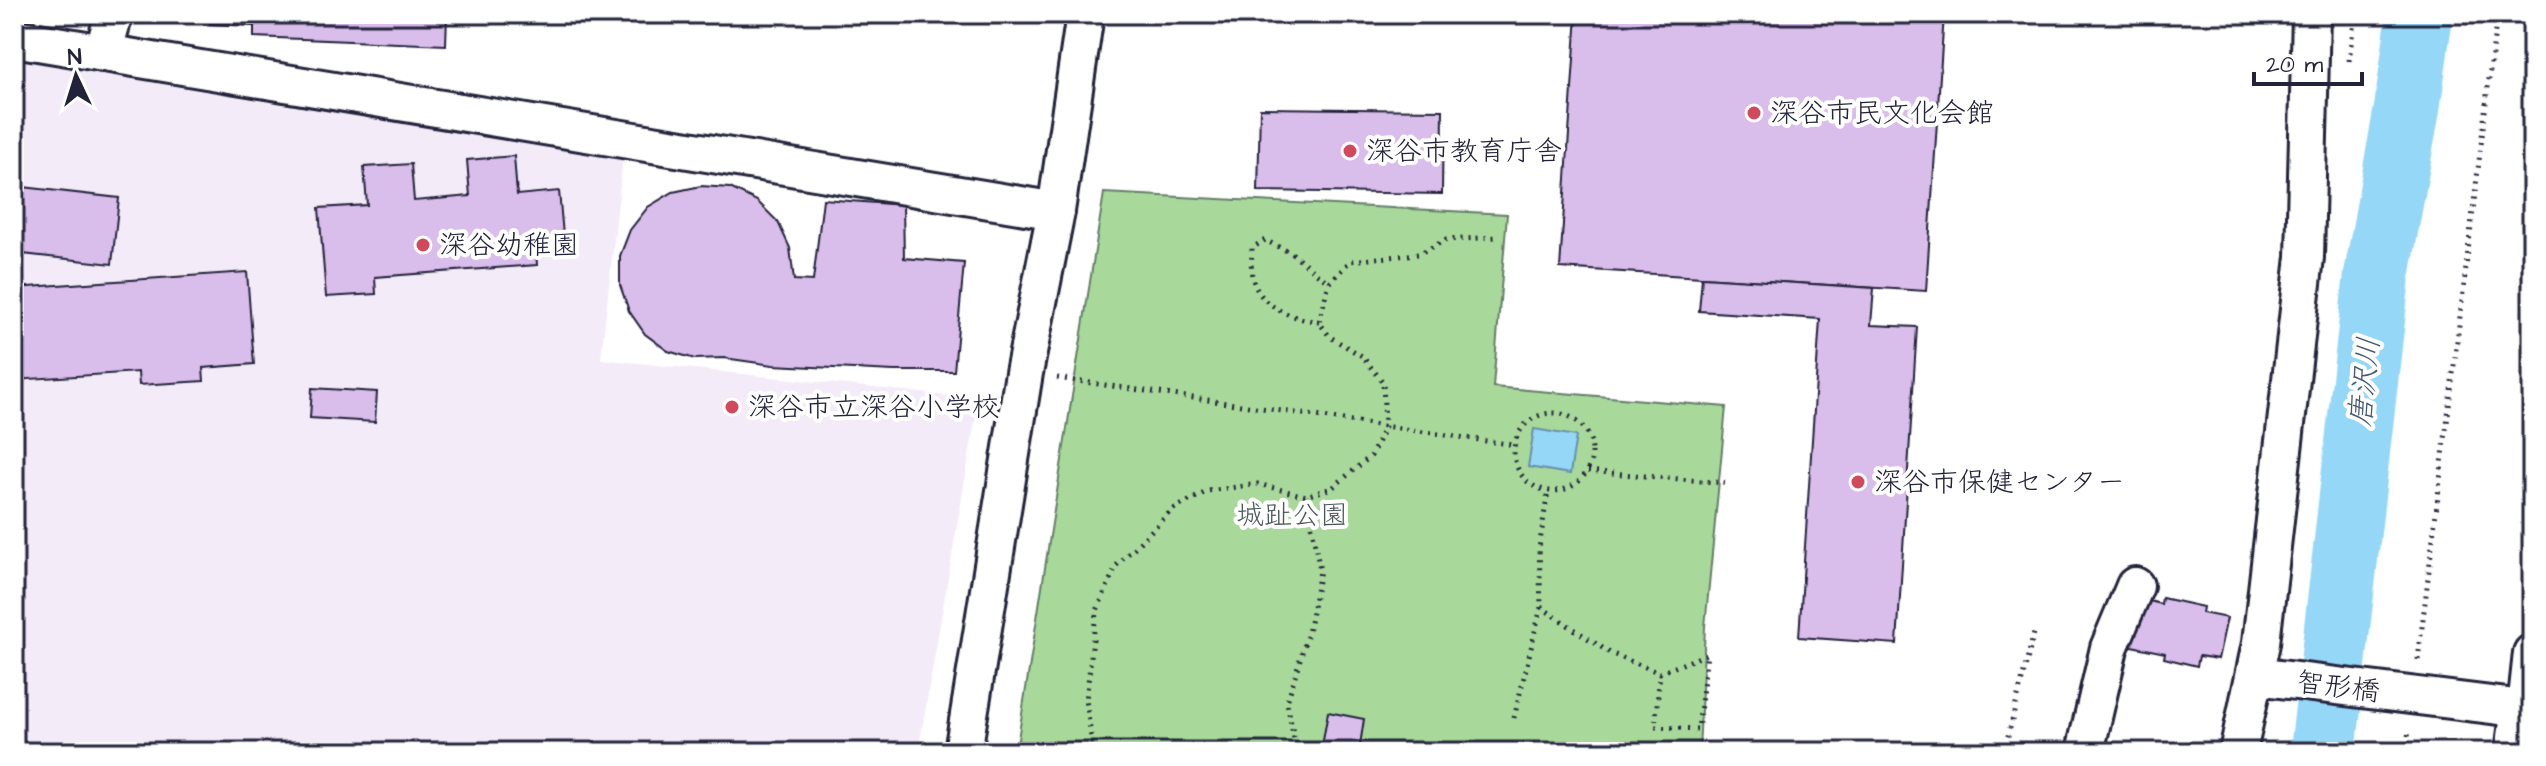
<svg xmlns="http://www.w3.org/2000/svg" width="2546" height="766" font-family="'Architects Daughter','Klee One',sans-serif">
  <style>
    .built { fill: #f4ebf9 }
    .green { fill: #a8d99a; stroke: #657e6a; stroke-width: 2 }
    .water { fill: #95d7f7; stroke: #678fac; stroke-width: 2 }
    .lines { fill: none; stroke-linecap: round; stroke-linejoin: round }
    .river { stroke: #95d7f7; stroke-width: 66 }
    .building { fill: #d9bdeb; stroke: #22223b; stroke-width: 2 }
    .minor-casing { stroke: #22223b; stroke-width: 42 }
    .path { stroke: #22223b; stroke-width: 5; stroke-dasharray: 2 6; stroke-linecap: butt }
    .minor { stroke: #fff; stroke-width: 36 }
    .poi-dot { fill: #d1495b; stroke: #fff; stroke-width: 3 }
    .labels { text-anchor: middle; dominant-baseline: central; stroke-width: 8; stroke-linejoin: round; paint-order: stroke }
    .poi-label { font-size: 28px; fill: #22223b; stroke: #fff; text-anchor: start }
    .park-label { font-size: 28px; fill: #4a5958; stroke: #fff }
    .street-label { font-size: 28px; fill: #22223b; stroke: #fff }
    .water-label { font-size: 30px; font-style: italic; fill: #445873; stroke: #fff }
  </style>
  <rect width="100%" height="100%" fill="#fff"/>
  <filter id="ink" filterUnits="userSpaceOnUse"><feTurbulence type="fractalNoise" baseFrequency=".0125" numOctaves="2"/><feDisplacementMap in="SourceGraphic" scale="16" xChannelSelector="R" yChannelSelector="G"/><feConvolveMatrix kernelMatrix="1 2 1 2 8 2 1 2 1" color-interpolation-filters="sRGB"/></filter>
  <g filter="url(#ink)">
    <polygon class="built" points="14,59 284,105 623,157 601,359 979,399 918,752 14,752"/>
    <polygon class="green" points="1104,193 1507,214 1493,387 1726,407 1705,627 1699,752 1016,752"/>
    <polygon class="water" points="1534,429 1576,436 1570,474 1528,467"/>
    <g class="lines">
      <polyline class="river" points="2323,752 2377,275 2407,109 2420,14"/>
    </g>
    <g class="building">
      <polygon points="210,14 447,14 446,45 254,37 254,26 210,24"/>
      <polygon points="1577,14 1944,14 1926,291 1560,268"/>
      <polygon points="1260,108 1443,110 1442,194 1258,191"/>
      <polygon points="514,156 517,195 559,191 564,246 536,249 537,265 375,277 376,294 326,297 319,208 367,205 364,167 411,164 414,201 470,196 467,160"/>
      <polygon points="14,186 119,198 112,264 14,253"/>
      <polygon points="701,186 730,188 757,201 778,222 790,248 794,280 813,281 823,199 903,205 904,258 964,263 954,371 894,371 773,365 724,358 695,359 668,351 645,334 629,311 620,285 620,256 630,230 648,207 673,192"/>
      <polygon points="247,272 254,364 203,368 204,381 139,385 138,372 14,380 14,288"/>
      <polygon points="1702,277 1874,288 1871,325 1917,327 1897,644 1799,637 1820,319 1699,311"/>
      <polygon points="312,388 377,392 375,422 310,418"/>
      <polygon points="2137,598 2161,604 2162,598 2203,607 2202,613 2227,618 2218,659 2199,656 2197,666 2164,658 2165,653 2127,645"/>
      <polygon points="1328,712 1364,719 1359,752 1321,752"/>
    </g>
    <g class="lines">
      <defs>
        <g id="minor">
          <polyline points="14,38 1056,211"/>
          <polyline points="103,53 114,14"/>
          <polyline points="2255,676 2532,710"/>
          <polyline points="963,752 1024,373 1056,211 1085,14"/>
          <polyline points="2085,752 2109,648 2135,586"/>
          <polyline points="2238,752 2261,643 2305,257 2311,14"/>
          <polyline points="2514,752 2517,730 2526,709 2532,653"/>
        </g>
      </defs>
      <use href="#minor" class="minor-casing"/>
      <g class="path">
        <polyline points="2349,61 2355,14"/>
        <path d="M1319,322c-26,-4 -57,-13 -66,-42 -3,-9 -1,-23 -1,-32l13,-8 28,14 36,29"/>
        <polyline points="1057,378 1514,445"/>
        <circle cx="1553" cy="452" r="39"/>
        <polyline points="1588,471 1725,483"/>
        <polyline points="1541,607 1610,653 1660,673 1707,654 1698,729 1655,727 1660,673"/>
        <polyline points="2418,660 2497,14"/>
        <polyline points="1514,718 1541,607 1539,548 1548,491"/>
        <polyline points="1093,752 1086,700 1096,613 1116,566 1172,510 1208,491 1258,484 1306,496 1332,488 1371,456 1385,426 1383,382 1362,356 1330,337 1319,322 1329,283 1350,261 1418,254 1446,240 1497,237"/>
        <polyline points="1302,752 1294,739 1287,702 1308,633 1320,571 1306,496"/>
        <polyline points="2004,752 2035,629"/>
        <polyline points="2406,752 2409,730"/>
      </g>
      <use href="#minor" class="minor"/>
    </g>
  </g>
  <g class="poi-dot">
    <circle cx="1754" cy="113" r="8"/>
    <circle cx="1350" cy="151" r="8"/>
    <circle cx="423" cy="245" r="8"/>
    <circle cx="732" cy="407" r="8"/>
    <circle cx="1858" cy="482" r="8"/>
  </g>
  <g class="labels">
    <g class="poi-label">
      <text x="1770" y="113">深谷市民文化会館</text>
      <text x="1366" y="151">深谷市教育庁舎</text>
      <text x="439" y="245">深谷幼稚園</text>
      <text x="748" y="407">深谷市立深谷小学校</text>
      <text x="1874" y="482">深谷市保健センター</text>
    </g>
    <g class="park-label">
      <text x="1292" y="515">城趾公園</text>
    </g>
    <g class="street-label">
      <text transform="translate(2338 687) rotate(7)">智形橋</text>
    </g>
    <g class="water-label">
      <text transform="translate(2365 382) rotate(-84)">唐沢川</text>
    </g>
  </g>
  <rect width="2546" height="766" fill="none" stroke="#fff" stroke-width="48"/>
  <rect x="24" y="24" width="2498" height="718" fill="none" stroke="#22223b" stroke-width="3" filter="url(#ink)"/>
  <g transform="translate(76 76) rotate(356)" stroke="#ffffff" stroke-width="6" paint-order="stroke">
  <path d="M0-6L14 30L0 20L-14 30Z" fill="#22223b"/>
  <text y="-12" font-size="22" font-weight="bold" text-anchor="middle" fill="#22223b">N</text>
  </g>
  <path d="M2254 72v12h108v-12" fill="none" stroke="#22223b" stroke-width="4"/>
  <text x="2266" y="72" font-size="24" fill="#22223b" stroke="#ffffff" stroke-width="6" paint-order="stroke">20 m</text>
</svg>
